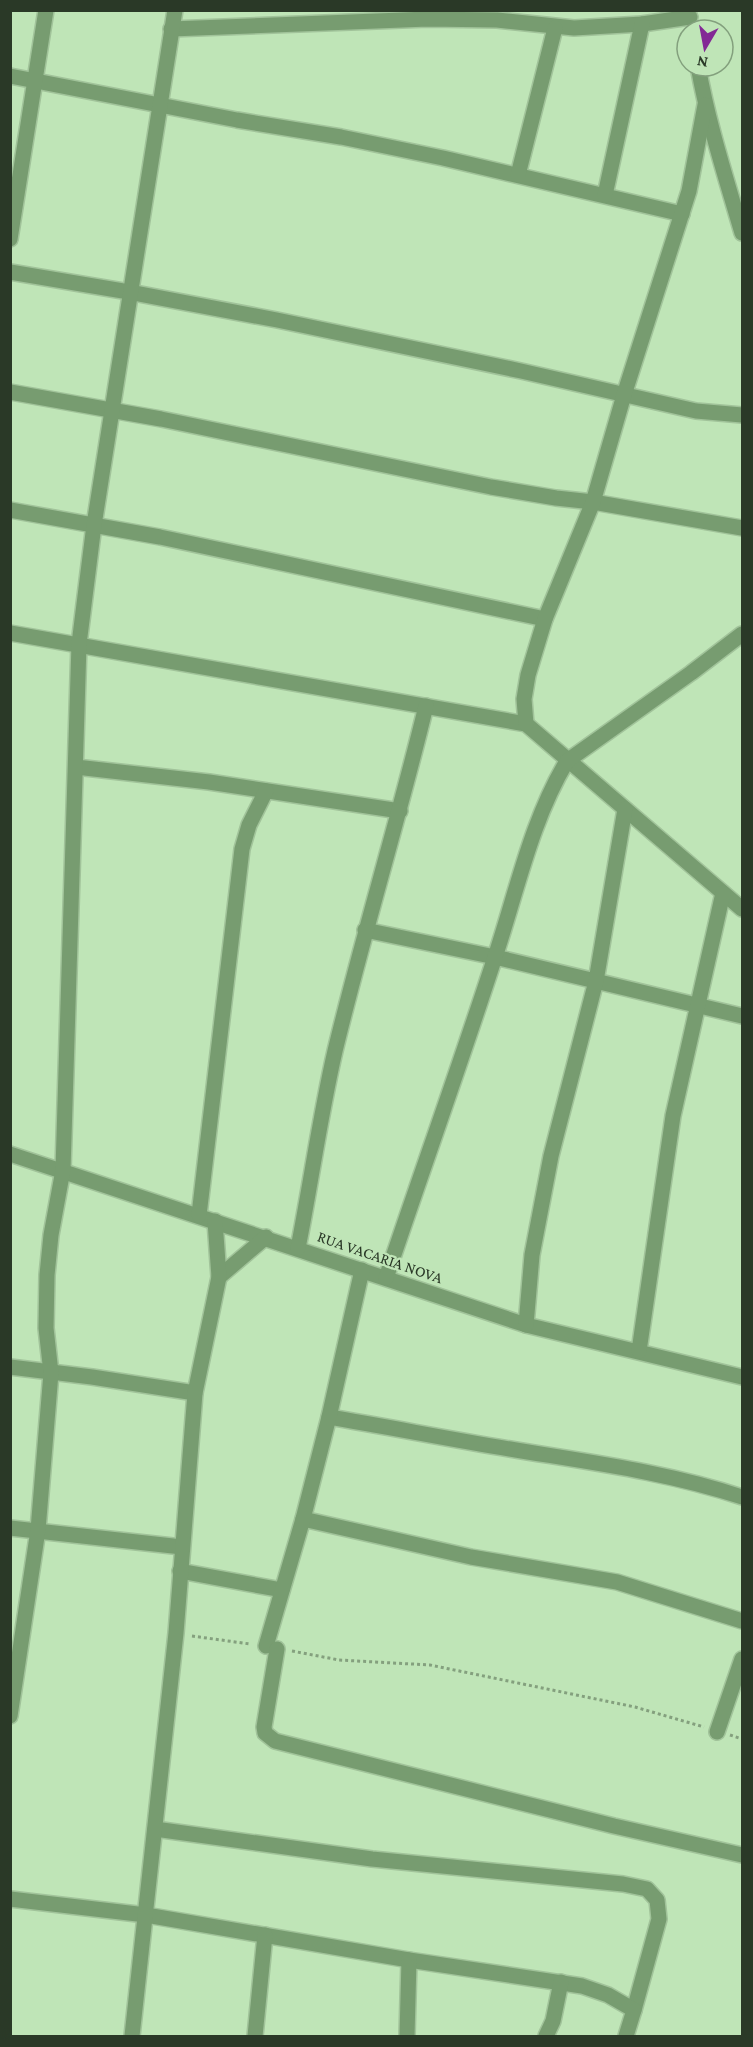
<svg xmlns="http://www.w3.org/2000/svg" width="753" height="2047" font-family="'Crimson Pro',serif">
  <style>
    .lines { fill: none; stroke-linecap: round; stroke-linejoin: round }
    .minor-casing { stroke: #a1c39a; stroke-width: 18 }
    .path { stroke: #84a07e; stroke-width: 3; stroke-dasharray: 3 3; stroke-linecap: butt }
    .minor { stroke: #779c70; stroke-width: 15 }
    .labels { text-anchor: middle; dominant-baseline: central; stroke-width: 4.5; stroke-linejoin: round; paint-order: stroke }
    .street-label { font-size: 16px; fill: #2a3927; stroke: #bfe5b7 }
  </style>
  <rect width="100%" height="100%" fill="#bfe5b7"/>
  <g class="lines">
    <defs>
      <g id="minor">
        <polyline points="171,29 428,19 497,20 574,28 642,24 690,17"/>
        <path d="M698,66c10,57 28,112 44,167"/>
        <polyline points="10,76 237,120 341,137 443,158 682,214"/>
        <polyline points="518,175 555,28"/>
        <polyline points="605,195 642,24"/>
        <polyline points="10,239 46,10"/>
        <polyline points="10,272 129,292 277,320 521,371 696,411 742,415"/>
        <polyline points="10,392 161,419 491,487 556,498 593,502 742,528"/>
        <polyline points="10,510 160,537 545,619"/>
        <polyline points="10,633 526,724 742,909"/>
        <polyline points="526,724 524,699 528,675 545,619 593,502 624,395 689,191 705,105"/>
        <polyline points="76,767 209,782 400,811"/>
        <polyline points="365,930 495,957 742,1016"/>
        <polyline points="10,1154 526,1325 742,1377"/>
        <polyline points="199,1215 242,849 249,825 266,791"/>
        <path d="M298,1248c13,-65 22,-132 37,-197 28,-116 63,-230 91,-345"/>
        <polyline points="219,1277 266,1237"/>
        <path d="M386,1278c36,-107 74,-213 109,-321 22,-66 36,-136 72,-196l124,-88 51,-39"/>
        <polyline points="526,1325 532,1255 551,1156 596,981 625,809"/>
        <polyline points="639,1351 673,1116 723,893"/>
        <polyline points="10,1367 92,1377 195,1393"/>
        <path d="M329,1417c60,10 120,22 181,32 78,13 157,23 232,48"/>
        <polyline points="303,1519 471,1557 617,1582 742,1621"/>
        <polyline points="10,1528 182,1547"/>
        <polyline points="180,1571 282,1590"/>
        <polyline points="266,1646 303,1519 329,1417 362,1270"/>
        <polyline points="277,1649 264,1727 265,1733 275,1741 614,1826 742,1855"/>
        <polyline points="10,1716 38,1530 51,1373 46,1328 47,1275 51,1235 63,1170 79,644 94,525 175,10"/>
        <polyline points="717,1732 742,1659"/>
        <polyline points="155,1829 372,1859 623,1884 647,1889 657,1900 659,1919 634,2010"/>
        <polyline points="10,1899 146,1915 409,1960 582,1986 608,1995 634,2010 626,2036"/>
        <polyline points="132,2036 176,1633 195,1393 219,1277 215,1221"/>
        <polyline points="255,2036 265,1935"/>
        <polyline points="407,2036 409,1960"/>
        <polyline points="546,2036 553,2021 561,1982"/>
      </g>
    </defs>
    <use href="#minor" class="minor-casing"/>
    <g class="path">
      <polyline points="192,1636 250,1644"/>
      <polyline points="292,1651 339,1660 430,1665 635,1707 704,1727"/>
      <polyline points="730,1735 742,1739"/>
    </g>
    <use href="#minor" class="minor"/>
  </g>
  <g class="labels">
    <g class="street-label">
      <text transform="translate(380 1257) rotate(19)">RUA VACARIA NOVA</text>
    </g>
  </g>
  <rect width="753" height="2047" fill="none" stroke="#2a3927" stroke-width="24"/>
  <g transform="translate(705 48) rotate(190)"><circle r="28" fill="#bfe5b7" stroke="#83a07d" stroke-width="1.5"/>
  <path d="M0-4.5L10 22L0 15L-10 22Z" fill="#832995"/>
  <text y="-9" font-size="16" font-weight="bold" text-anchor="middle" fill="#2a3927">N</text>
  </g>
</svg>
